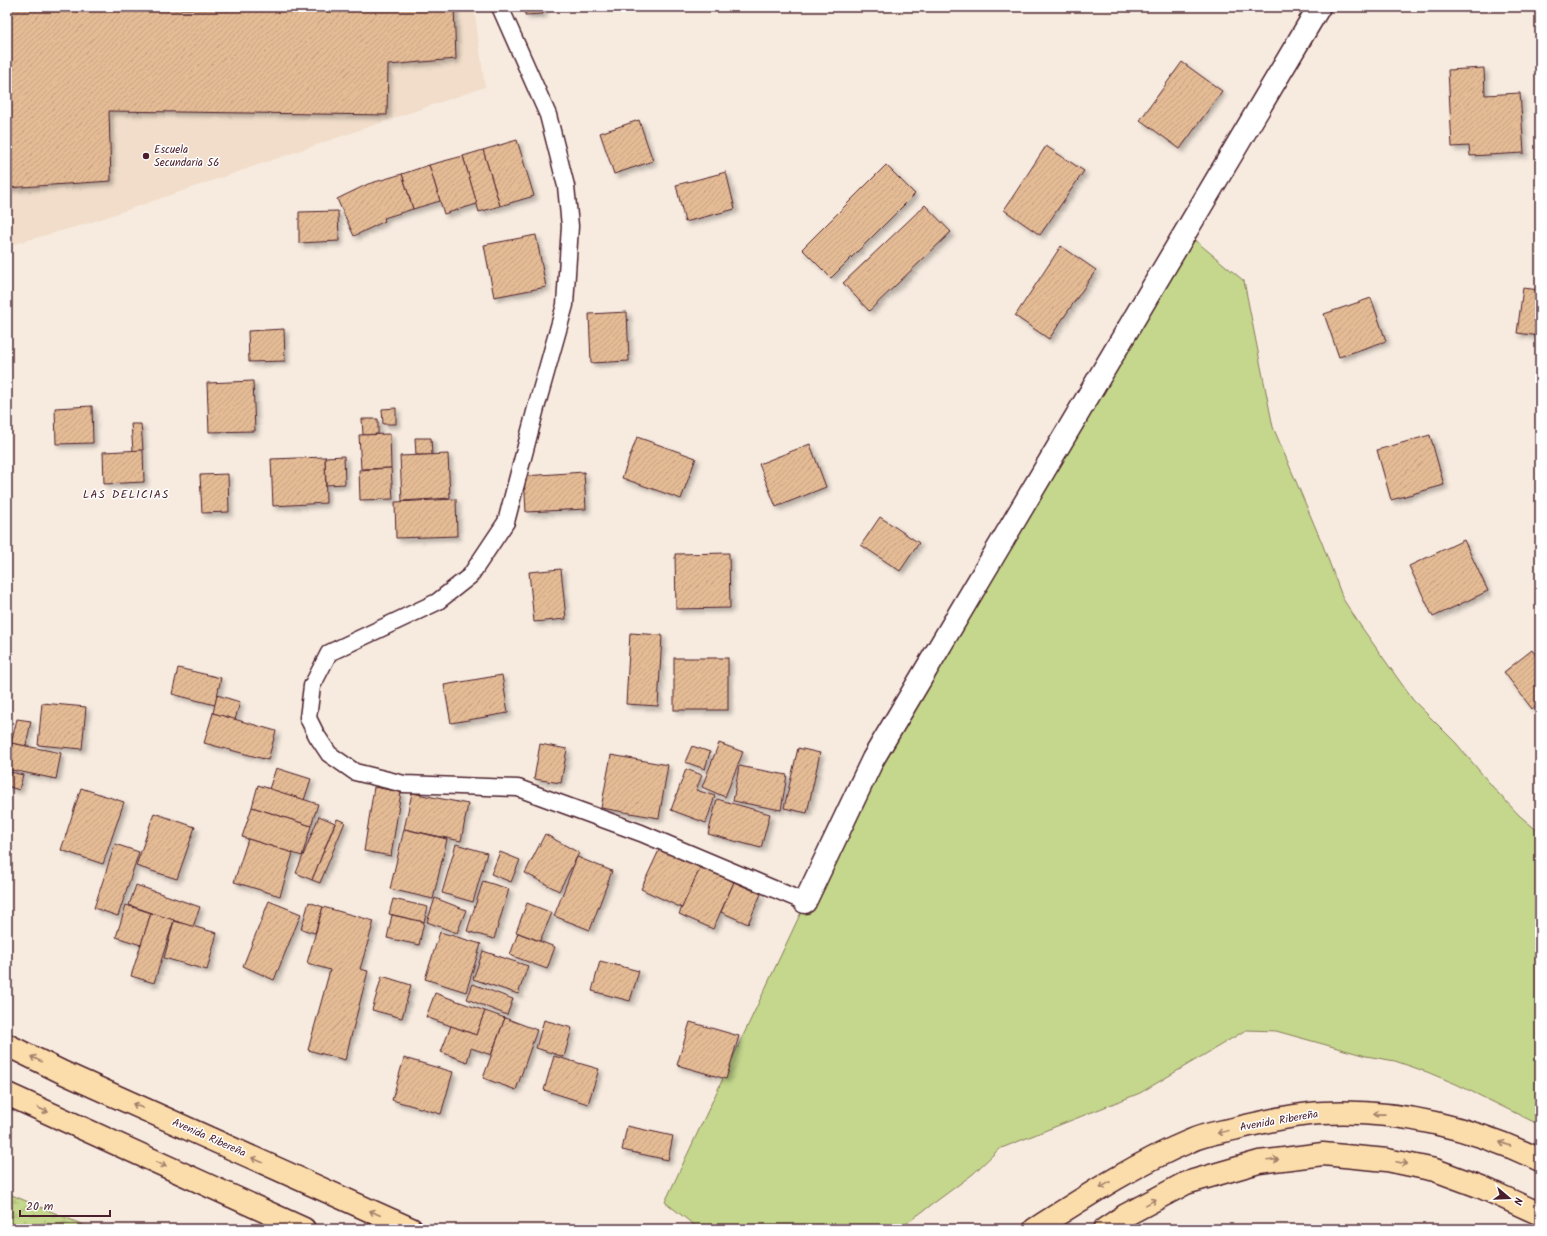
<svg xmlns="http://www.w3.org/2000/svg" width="1547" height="1236" font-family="Kalam,sans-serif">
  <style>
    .built { fill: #f1ddc9 }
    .grass { fill: #c4d78c; stroke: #877b5c }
    .wetland { fill: url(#wetland-marsh); stroke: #877b5c }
    .building { fill: url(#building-hatch); stroke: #4a1f2b; filter: url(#shadow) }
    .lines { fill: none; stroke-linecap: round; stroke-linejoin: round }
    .service-casing { stroke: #4a1f2b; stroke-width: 19 }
    .minor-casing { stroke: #4a1f2b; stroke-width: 25 }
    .primary-casing { stroke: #4a1f2b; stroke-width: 25 }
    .service { stroke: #fff; stroke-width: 16 }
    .minor { stroke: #fff; stroke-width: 22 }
    .primary { stroke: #fbddab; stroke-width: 22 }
    .oneway { stroke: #a27e6b }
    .poi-dot { fill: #4a1f2b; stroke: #fff; stroke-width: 1.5 }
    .labels { text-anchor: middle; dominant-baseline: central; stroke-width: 3; stroke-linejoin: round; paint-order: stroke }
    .poi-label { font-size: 11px; fill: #4a1f2b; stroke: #fff; text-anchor: start }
    .street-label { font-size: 11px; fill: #4a1f2b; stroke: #fff }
    .neighbourhood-label { font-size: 12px; letter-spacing: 1px; fill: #4a1f2b; stroke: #fff }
  </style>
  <defs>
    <pattern id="wetland-marsh" width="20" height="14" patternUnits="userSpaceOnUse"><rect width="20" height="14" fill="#c4d78c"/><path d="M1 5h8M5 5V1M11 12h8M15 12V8" fill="none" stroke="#aab879"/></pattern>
    <pattern id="building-hatch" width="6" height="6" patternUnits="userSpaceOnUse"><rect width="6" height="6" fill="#e4bb95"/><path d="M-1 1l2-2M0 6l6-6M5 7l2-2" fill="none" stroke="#c5a081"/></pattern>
    <filter id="shadow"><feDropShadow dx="3.5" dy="3.5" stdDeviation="2" flood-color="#0004"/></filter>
  </defs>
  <rect width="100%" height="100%" fill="#f7ebdf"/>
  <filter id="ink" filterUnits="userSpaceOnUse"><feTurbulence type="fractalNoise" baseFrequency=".025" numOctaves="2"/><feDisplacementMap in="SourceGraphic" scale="8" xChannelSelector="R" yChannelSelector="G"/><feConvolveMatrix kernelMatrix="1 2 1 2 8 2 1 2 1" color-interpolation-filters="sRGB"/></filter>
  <g filter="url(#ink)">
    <polygon class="built" points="7,7 474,7 485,87 86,224 7,246"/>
    <polygon class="grass" points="1185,232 1244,281 1273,427 1322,543 1343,599 1360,625 1413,700 1456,743 1498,793 1520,816 1540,833 1540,1125 1456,1084 1427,1072 1395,1061 1366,1056 1276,1031 1246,1030 1140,1093 999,1149 973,1174 899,1229 699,1229 665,1202 873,759"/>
    <polygon class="wetland" points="7,1193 93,1229 7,1229"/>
    <g class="building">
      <polygon points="321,7 454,7 456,59 388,65 387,115 109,111 111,181 7,188 7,9 321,9"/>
      <polygon points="525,7 543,7 543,14 525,15"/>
      <polygon points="1182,62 1222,91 1180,149 1140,120"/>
      <polygon points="1484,68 1485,95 1520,93 1524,153 1470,156 1469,146 1452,147 1448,70"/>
      <polygon points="639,120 653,161 614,174 600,133"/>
      <polygon points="517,140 534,196 500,206 483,150"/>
      <polygon points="1046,146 1084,171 1040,235 1004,210"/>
      <polygon points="483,150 500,206 479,212 463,156"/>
      <polygon points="463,156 477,204 444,214 429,165"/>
      <polygon points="429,165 440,201 413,209 402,174"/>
      <polygon points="886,165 915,194 831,278 802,249"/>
      <polygon points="726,172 735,209 685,222 676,185"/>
      <polygon points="402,174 413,209 384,218 385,221 354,236 337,199 368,184"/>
      <polygon points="925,205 951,232 869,311 843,283"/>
      <polygon points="338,211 339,241 299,243 299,212"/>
      <polygon points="536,235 546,287 494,297 484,245"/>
      <polygon points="1061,246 1096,270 1049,339 1015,316"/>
      <polygon points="1523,288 1540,290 1540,336 1517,333"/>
      <polygon points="1371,298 1386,341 1339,357 1324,314"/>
      <polygon points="627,312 629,361 591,363 589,314"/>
      <polygon points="284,329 285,361 249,362 248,331"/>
      <polygon points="253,381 255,431 209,432 207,383"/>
      <polygon points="92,406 93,443 56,444 55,408"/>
      <polygon points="396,408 396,424 383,424 382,409"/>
      <polygon points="362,419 378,419 378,434 363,435"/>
      <polygon points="131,424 141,424 143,450 133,451"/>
      <polygon points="390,434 391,468 361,469 359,435"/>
      <polygon points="1430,435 1444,485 1391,500 1377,450"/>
      <polygon points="637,437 696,458 681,499 622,478"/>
      <polygon points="415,438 431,438 432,455 416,455"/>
      <polygon points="810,444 826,487 776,507 759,464"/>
      <polygon points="143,450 144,482 104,484 103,452"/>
      <polygon points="448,454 450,498 402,501 400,456"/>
      <polygon points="344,456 345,484 326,485 325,457"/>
      <polygon points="325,457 326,503 273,506 271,459"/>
      <polygon points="391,468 393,499 360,500 359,470"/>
      <polygon points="584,472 586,509 526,512 524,476"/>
      <polygon points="228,474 229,512 202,513 200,475"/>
      <polygon points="456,499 457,536 396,538 395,502"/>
      <polygon points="880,517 919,543 900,571 861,545"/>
      <polygon points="1464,540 1488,591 1433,617 1409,566"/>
      <polygon points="729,553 730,608 676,609 675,554"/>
      <polygon points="561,569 566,619 534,622 529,572"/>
      <polygon points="630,633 662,635 658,706 626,704"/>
      <polygon points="1532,650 1540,661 1540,703 1532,709 1504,672"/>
      <rect x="674" y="658" width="54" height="52"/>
      <polygon points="178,668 221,678 215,705 172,694"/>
      <polygon points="502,675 508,713 451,723 444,685"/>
      <polygon points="217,695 240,702 235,720 213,713"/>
      <polygon points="42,703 86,707 82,749 38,745"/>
      <polygon points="213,713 276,731 268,760 204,743"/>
      <polygon points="17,719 31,721 26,746 11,743"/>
      <polygon points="11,743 61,753 56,779 7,769"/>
      <polygon points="719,743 743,752 725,797 702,787"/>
      <polygon points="540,744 567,749 561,783 534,779"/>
      <polygon points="692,746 710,752 705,769 685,762"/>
      <polygon points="798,748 820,753 807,813 784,808"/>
      <polygon points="611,755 668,765 659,818 601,808"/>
      <polygon points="739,766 787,775 781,810 733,801"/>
      <polygon points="276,768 311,779 304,800 269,789"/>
      <polygon points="686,769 702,775 696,790 715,796 706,823 671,810"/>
      <polygon points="11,772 23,775 19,790 7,786"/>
      <polygon points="258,785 318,804 311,826 252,807"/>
      <polygon points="374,787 401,792 391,856 364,851"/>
      <polygon points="81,788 124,802 103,864 61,850"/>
      <polygon points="412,793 468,804 461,841 404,829"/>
      <polygon points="717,799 770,814 761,848 708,834"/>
      <polygon points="252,807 311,826 302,856 242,837"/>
      <polygon points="154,813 195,827 177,879 136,866"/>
      <polygon points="319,816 335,823 312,880 296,873"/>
      <polygon points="337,819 345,822 320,883 312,880"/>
      <polygon points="404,829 447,839 433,899 390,889"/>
      <polygon points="545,834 579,853 559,891 525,873"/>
      <polygon points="248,839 293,853 280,896 234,882"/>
      <polygon points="115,844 139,852 118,916 94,908"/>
      <polygon points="456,844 487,853 473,902 442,893"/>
      <polygon points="660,848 701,866 682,908 641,889"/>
      <polygon points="500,852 520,860 511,882 491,874"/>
      <polygon points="577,857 612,871 590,930 554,916"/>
      <polygon points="701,866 734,882 713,929 679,914"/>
      <polygon points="483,881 509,889 494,939 467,931"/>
      <polygon points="734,882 761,894 748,924 721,912"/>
      <polygon points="136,885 200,907 193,927 129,905"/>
      <polygon points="435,898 466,910 457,933 427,922"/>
      <polygon points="393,899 428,907 424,922 389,914"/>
      <polygon points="269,901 301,914 274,980 243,966"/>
      <polygon points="309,902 323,907 315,933 301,929"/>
      <polygon points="527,903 552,913 540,941 516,932"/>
      <polygon points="126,905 151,913 141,945 116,937"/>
      <polygon points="323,907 374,921 360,969 368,971 345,1060 308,1050 330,970 307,963"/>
      <polygon points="151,913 174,920 154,983 131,976"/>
      <polygon points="392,915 424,922 419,945 387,938"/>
      <polygon points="174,921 217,933 207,970 164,958"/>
      <polygon points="440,932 481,944 466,992 425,979"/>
      <polygon points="518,933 555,947 547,969 510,955"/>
      <polygon points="483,951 528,966 518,994 473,979"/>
      <polygon points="600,961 639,971 630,1001 592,991"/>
      <polygon points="382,976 411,985 402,1018 372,1010"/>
      <polygon points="473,984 513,999 507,1015 467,999"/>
      <polygon points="435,993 485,1011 476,1035 426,1017"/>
      <polygon points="485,1011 505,1018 491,1055 471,1048 467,1062 441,1052 451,1026 476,1035"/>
      <polygon points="505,1018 537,1030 516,1090 483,1078"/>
      <polygon points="544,1020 572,1028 564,1057 536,1048"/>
      <polygon points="690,1022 739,1036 726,1079 677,1065"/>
      <polygon points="554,1056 599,1069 588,1104 544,1090"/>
      <polygon points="404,1058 453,1072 441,1114 392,1100"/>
      <polygon points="627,1126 673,1136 668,1160 622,1150"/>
    </g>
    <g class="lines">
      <defs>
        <polyline id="service" points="500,7 548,115 566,186 570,226 565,305 536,408 506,522 470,576 437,602 329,653 312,686 308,718 317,736 329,754 355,772 404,784 518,788 641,833 805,902"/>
        <polyline id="minor" points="805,902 873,759 1319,7"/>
        <g id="primary">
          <polyline points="7,1045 64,1073 411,1229"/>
          <polyline points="7,1094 304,1229"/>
          <path d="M1035,1229c50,-32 100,-65 155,-88 14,-7 32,-9 47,-13 26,-6 59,-14 86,-15 74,-4 151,15 217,47"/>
          <polyline points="1105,1229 1126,1215 1186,1183 1259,1162 1323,1154 1387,1160 1435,1170 1481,1187 1540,1214"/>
        </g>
      </defs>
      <use href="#service" class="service-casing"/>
      <use href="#minor" class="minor-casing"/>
      <use href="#primary" class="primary-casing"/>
      <use href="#service" class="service"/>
      <use href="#minor" class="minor"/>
      <use href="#primary" class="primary"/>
    </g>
    <defs><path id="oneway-shaft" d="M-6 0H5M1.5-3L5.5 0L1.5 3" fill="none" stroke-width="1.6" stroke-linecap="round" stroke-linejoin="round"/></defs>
    <g class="oneway">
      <use href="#oneway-shaft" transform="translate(36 1059) rotate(-154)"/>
      <use href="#oneway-shaft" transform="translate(138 1106) rotate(-156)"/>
      <use href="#oneway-shaft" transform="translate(43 1110) rotate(24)"/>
      <use href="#oneway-shaft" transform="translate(1379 1114) rotate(-179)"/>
      <use href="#oneway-shaft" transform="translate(1223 1132) rotate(166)"/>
      <use href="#oneway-shaft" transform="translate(1505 1144) rotate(-161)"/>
      <use href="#oneway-shaft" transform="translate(257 1160) rotate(-156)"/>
      <use href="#oneway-shaft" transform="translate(1273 1160) rotate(-7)"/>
      <use href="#oneway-shaft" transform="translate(1402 1163) rotate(12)"/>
      <use href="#oneway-shaft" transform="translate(161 1164) rotate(24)"/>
      <use href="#oneway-shaft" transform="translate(1105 1185) rotate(148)"/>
      <use href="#oneway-shaft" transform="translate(1151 1202) rotate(-29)"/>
      <use href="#oneway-shaft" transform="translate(375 1213) rotate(-156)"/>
    </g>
  </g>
  <circle class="poi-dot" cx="146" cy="156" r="4"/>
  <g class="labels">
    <g class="poi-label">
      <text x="154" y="150">Escuela<tspan x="154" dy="13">Secundaria 56</tspan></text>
    </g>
    <g class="street-label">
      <text transform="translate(1279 1121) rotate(-10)">Avenida Ribereña</text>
      <text transform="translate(209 1138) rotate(24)">Avenida Ribereña</text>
    </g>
    <g class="neighbourhood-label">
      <text x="126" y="494">LAS DELICIAS</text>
    </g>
  </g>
  <rect width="1547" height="1236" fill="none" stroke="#fff" stroke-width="24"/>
  <rect x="12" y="12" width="1523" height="1212" fill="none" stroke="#4a1f2b" stroke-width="1.5" filter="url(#ink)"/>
  <g transform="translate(1509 1198) rotate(109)" stroke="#ffffff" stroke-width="3" paint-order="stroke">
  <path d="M0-3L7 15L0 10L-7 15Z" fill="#4a1f2b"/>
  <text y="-6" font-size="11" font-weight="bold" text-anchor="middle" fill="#4a1f2b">N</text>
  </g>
  <path d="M20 1210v6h90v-6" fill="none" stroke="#4a1f2b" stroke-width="2"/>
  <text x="26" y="1210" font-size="12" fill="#4a1f2b" stroke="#ffffff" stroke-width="3" paint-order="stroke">20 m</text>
</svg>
